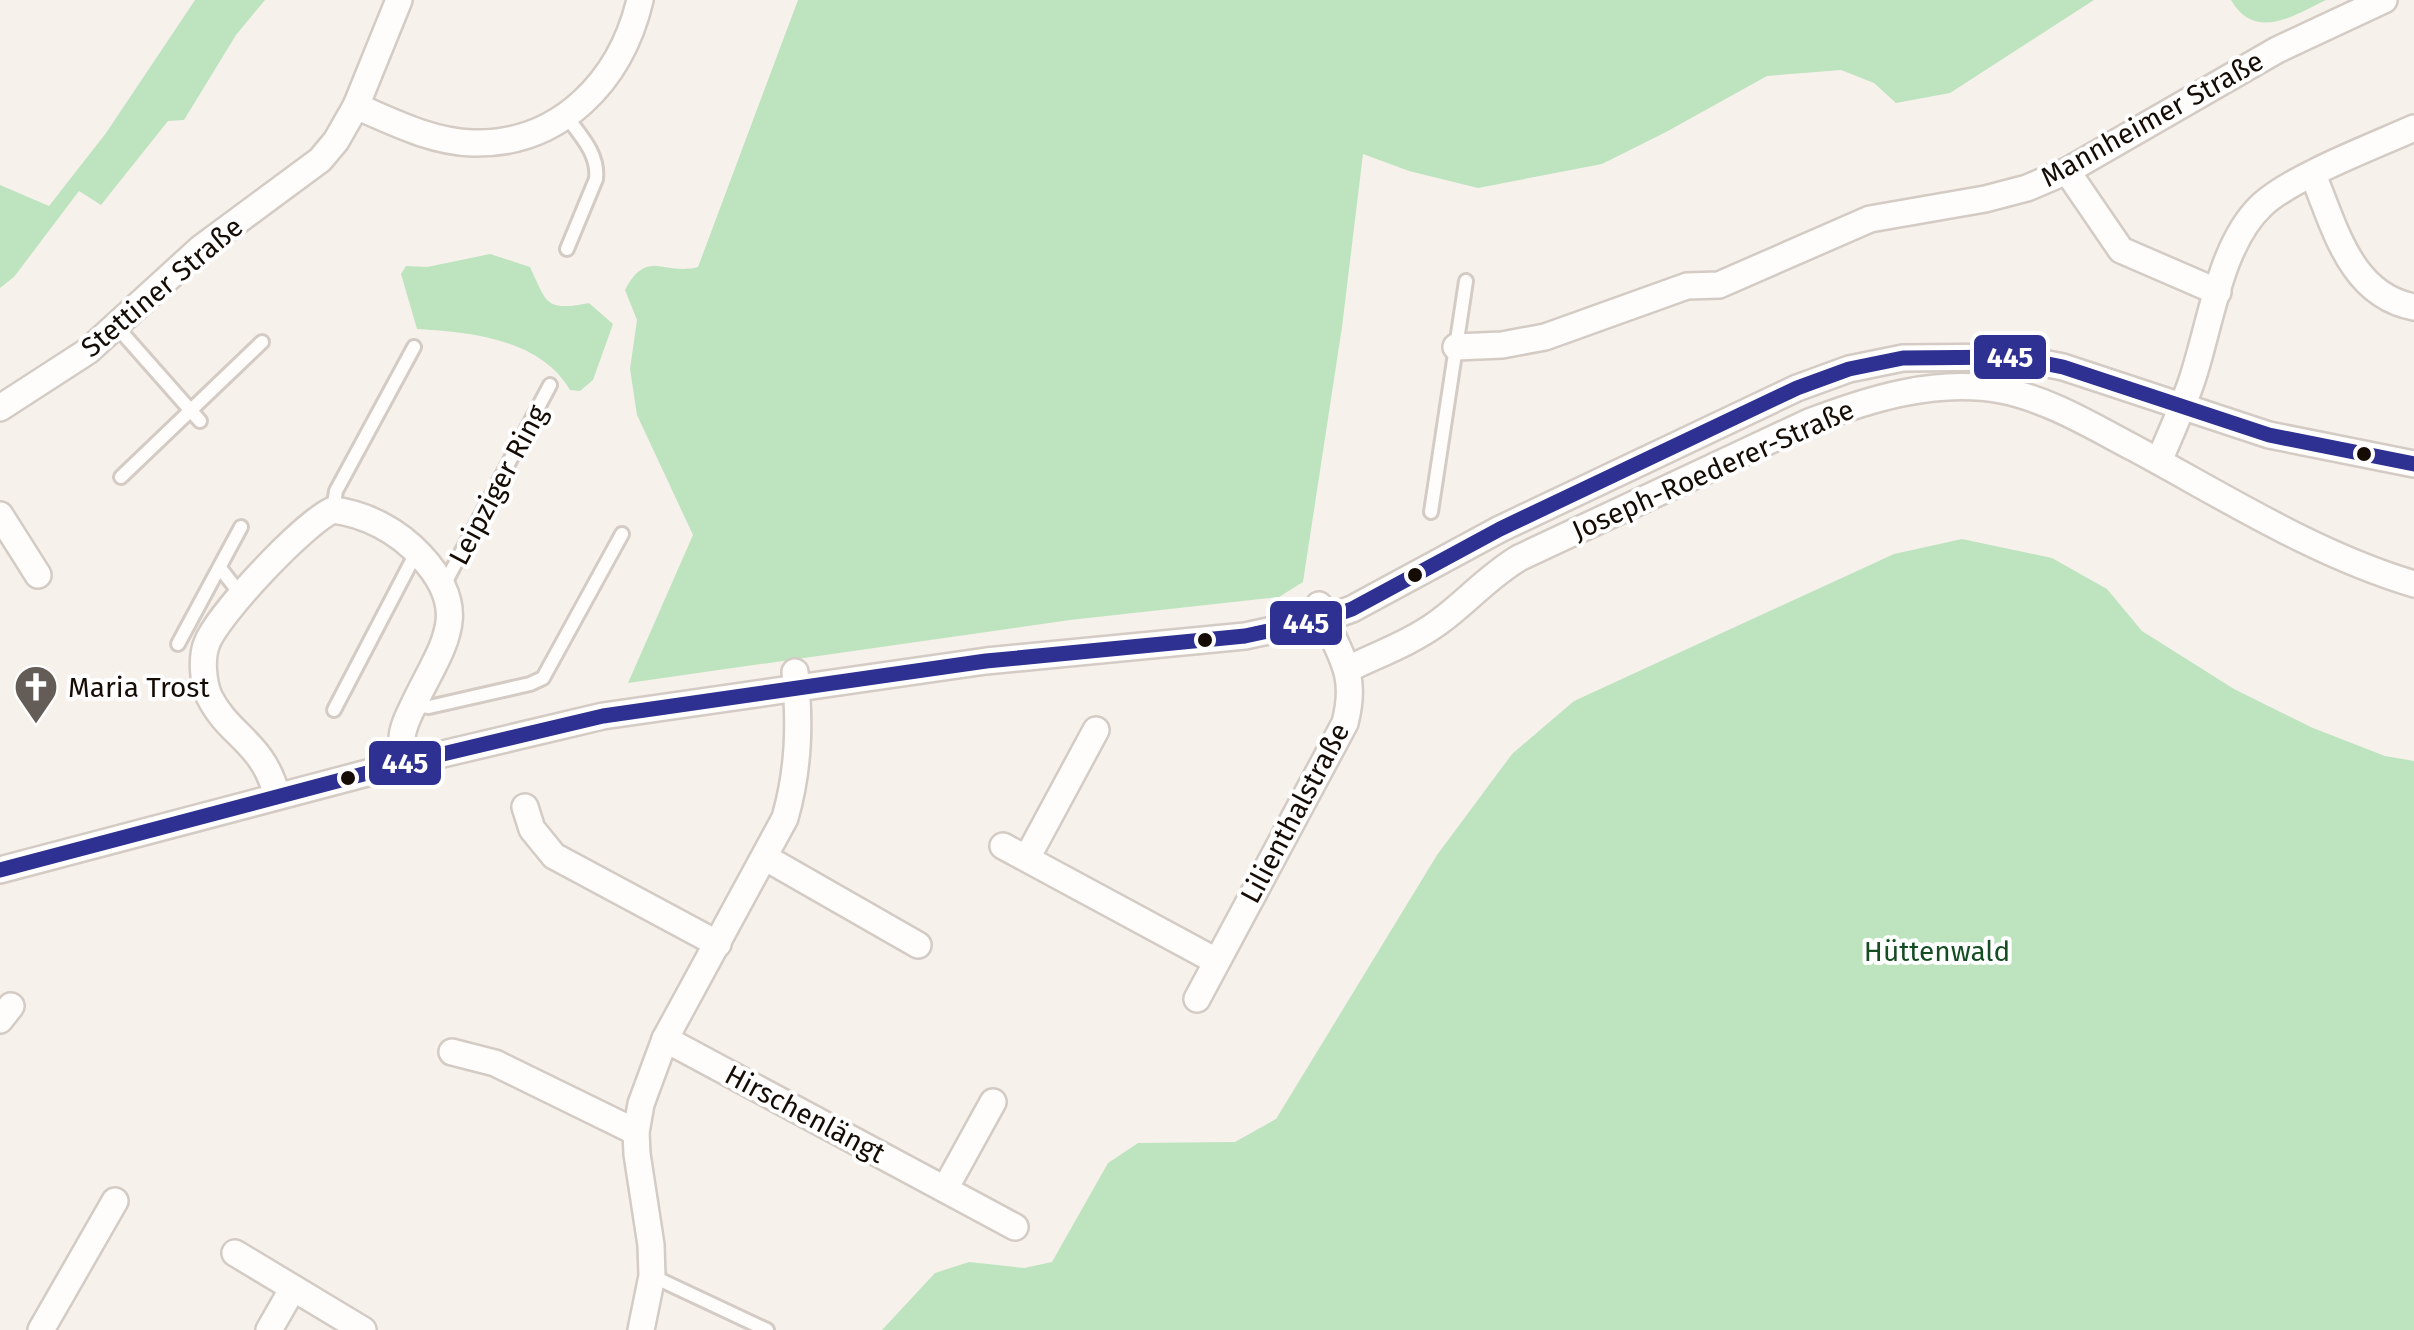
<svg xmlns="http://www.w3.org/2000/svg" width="2414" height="1330" font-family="'Fira Sans',sans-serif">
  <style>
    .green { fill: #bee4bf }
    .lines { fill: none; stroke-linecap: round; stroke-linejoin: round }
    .lane-casing { stroke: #d3cbc4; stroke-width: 18 }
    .street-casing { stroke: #d3cbc4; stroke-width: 30 }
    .lane { stroke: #fefdfc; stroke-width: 12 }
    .street { stroke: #fefdfc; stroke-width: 25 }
    .bus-1-casing { stroke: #fff; stroke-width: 22 }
    .bus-1 { stroke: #2e3192; stroke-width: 15 }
    .bus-dot { fill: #150c05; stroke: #fff; stroke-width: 4 }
    .labels { text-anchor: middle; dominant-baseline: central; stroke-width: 8; stroke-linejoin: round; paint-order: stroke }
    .street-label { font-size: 28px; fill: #150c05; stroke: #fff }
    .poi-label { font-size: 28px; fill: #150c05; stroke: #fff; text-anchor: start }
    .park-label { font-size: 28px; fill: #154d23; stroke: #fff }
    .line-badge { stroke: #fff; stroke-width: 4 }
    .badge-label { font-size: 28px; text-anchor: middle; font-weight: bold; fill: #fff }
  </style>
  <rect width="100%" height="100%" fill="#f7f1ec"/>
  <g class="green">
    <polygon points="195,0 265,0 236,35 184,120 168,121 101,205 79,191 14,277 0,288 0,185 49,206 106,133"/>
    <path d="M798,0h1296l-144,93 -54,10 -22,-20 -33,-13 -74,6 -101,56 -64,32 -124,24 -69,-17 -46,-17 -21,173 -39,255 -24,15 -209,23 -442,63 65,-148 -56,-120 -7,-46 7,-49 -12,-30c22,-42 38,-14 73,-23z"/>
    <path d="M2231,0h95c-31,15 -71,42 -95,0z"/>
    <path d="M490,254l40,13c17,35 14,45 59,36l24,21 -20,56 -13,11 -10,-1c-30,-51 -99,-58 -153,-61l-16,-55 5,-8 21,1z"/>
    <polygon points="1962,539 2052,558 2107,589 2142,631 2234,689 2313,728 2385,756 2414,761 2414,1330 882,1330 935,1273 969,1262 1024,1268 1052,1262 1108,1163 1138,1143 1235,1142 1276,1119 1437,855 1512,754 1574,701 1894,554"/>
  </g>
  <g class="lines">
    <defs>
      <g id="lane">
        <path d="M566,116c14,19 33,38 30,63l-29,70"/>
        <polyline points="117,327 200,421"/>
        <polyline points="121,477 262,342"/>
        <polyline points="333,510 336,491 414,347"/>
        <polyline points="1431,512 1466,281"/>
        <polyline points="220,568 242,596"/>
        <polyline points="444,585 550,385"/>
        <polyline points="178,644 241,527"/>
        <polyline points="414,705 429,707 530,684 543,678 622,534"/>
        <polyline points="334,710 417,551"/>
        <polyline points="652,1276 767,1330"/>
      </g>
      <g id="street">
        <path d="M356,106c37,16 76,36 117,37 88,2 148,-63 167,-143"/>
        <polyline points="2067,171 2121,250 2218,292"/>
        <path d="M2313,175c22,52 37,120 101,132"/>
        <polyline points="1456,347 1502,345 1545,337 1687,286 1719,285 1870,219 1985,199 2027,188 2067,171 2277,50 2384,0"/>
        <polyline points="0,408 88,351 201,248 320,160 336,141 356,106 399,0"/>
        <path d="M2159,461c11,-26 23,-52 32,-78 19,-54 28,-138 71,-178 30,-28 112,-59 152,-77"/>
        <polyline points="0,515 38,575"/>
        <path d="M1348,669c31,-15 64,-27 91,-47 29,-21 47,-44 80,-64l290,-136c60,-23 127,-44 192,-32 47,9 91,36 133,58 91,49 180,106 280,136"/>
        <path d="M277,796c-14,-55 -48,-59 -68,-100 -6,-14 -8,-39 -2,-53 11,-29 98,-121 126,-133 33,4 65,21 88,46 52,56 22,88 -6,146 -5,11 -13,25 -13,37 1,8 4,15 7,23"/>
        <polyline points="525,807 532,829 554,856 718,944"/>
        <polyline points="1003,846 1216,961"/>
        <polyline points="766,858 918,945"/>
        <polyline points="1027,858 1096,730"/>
        <polyline points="0,870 409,762 603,716 986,661 1245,636 1324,619 1352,609 1500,529 1797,388 1849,369 1903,358 2013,357 2063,367 2269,435 2414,464"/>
        <path d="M1197,999l148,-276c14,-54 -8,-69 -26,-118"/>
        <polyline points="0,1020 11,1006"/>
        <polyline points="665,1039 1015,1227"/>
        <polyline points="452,1052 495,1063 636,1132"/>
        <polyline points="945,1189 993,1102"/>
        <polyline points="235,1253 363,1330"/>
        <polyline points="41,1330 115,1201"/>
        <polyline points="269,1330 293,1288"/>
        <path d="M641,1330l11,-54 -1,-31 -14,-91 -1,-22 5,-28 24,-65 120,-221c14,-49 15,-95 10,-146"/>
      </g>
    </defs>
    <use href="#lane" class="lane-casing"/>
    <use href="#street" class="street-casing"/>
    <use href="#lane" class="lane"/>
    <use href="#street" class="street"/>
    <defs>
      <polyline id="bus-1" points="0,870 409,762 603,716 986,661 1245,636 1324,619 1352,609 1500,529 1797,388 1849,369 1903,358 2013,357 2063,367 2269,435 2414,464"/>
    </defs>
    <use href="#bus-1" class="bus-1-casing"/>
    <use href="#bus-1" class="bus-1"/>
  </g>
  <defs>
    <symbol id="church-pin" viewBox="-11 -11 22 30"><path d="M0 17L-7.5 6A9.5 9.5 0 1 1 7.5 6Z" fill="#645c56" stroke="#fff"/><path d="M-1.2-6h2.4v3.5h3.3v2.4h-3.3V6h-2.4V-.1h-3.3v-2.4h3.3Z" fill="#fff"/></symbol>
  </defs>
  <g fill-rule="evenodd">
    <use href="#church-pin" x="11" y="662" width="50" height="68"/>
  </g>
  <g class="bus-dot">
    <circle cx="2364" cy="454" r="9"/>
    <circle cx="1415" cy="575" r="9"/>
    <circle cx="1205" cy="640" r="9"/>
    <circle cx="348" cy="778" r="9"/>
  </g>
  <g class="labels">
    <g class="street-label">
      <text transform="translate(2152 119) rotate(-29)">Mannheimer Straße</text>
      <text transform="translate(162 287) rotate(-40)">Stettiner Straße</text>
      <text transform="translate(1713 470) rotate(-24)">Joseph-Roederer-Straße</text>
      <text transform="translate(498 485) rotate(-62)">Leipziger Ring</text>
      <text transform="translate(1295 813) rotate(-62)">Lilienthalstraße</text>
      <text transform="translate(805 1114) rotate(28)">Hirschenlängt</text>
    </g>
    <g class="poi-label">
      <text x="68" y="687">Maria Trost</text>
    </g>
    <g class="park-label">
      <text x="1937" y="951">Hüttenwald</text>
    </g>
  </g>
  <g class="line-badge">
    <rect x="1972" y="333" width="76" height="48" rx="10" fill="#2e3192"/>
    <rect x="1268" y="599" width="76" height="48" rx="10" fill="#2e3192"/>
    <rect x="367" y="739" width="76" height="48" rx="10" fill="#2e3192"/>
  </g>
  <g class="badge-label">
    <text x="2010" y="367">445</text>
    <text x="1306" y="633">445</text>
    <text x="405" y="773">445</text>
  </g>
</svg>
